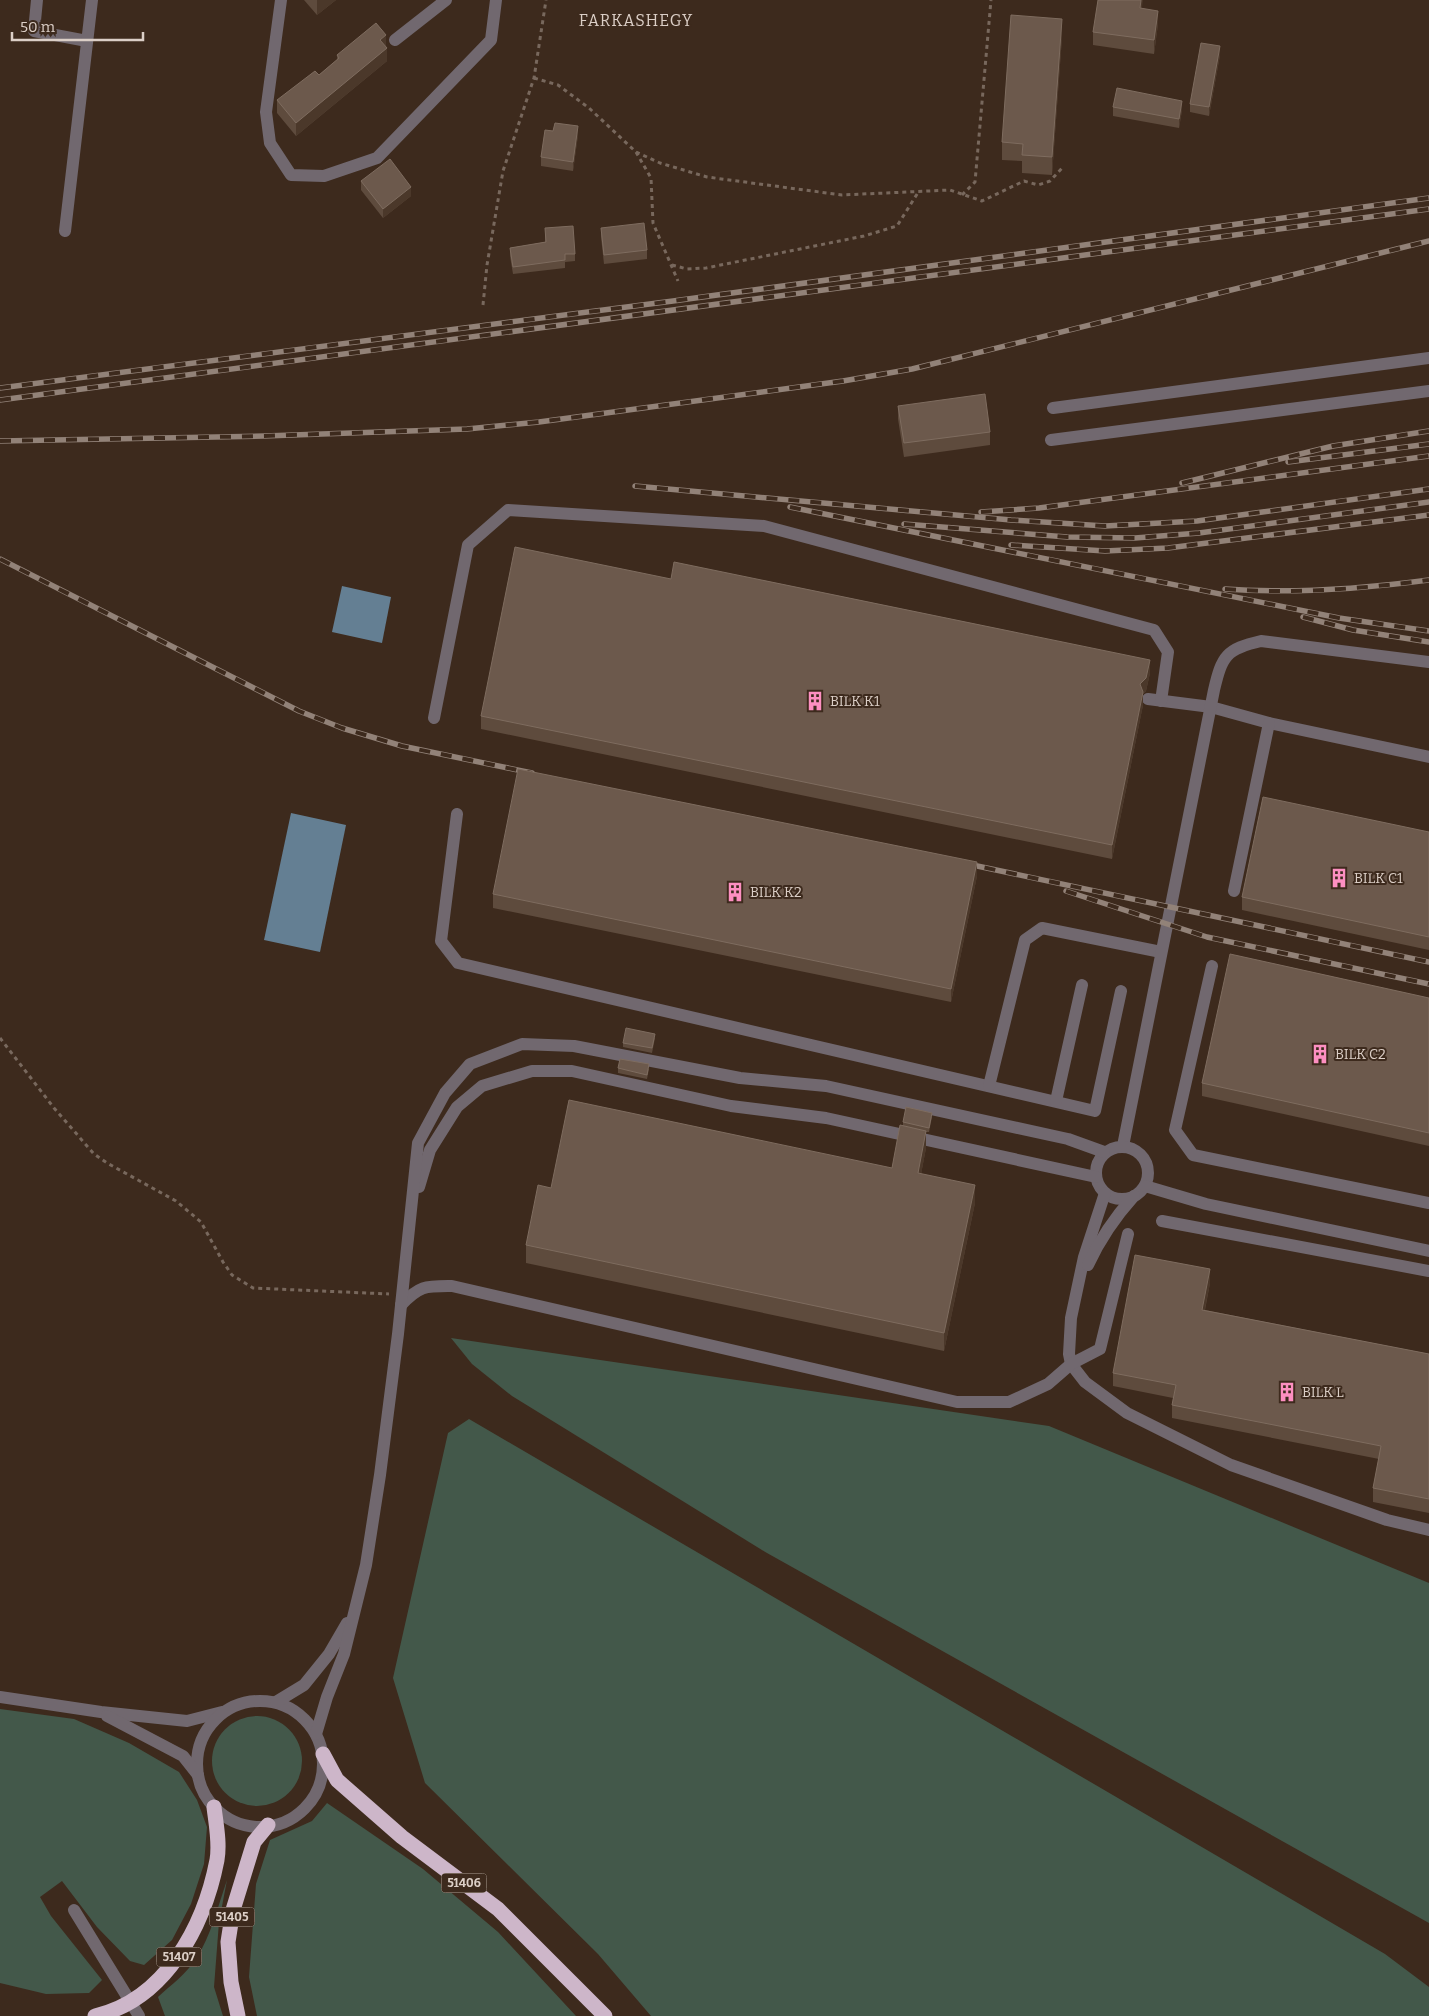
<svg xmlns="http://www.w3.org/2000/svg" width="1429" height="2016" font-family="Bitter,serif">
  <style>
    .green { fill: #43584a }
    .water { fill: #647f93 }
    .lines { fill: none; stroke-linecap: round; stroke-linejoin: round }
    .path { stroke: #78685d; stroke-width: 3; stroke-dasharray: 4 4; stroke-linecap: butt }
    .minor { stroke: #71686f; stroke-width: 12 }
    .highway { stroke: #cdb6c9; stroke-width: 15 }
    .rail-casing { stroke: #928278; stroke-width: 5.5 }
    .rail { stroke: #3d2a1d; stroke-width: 4; stroke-dasharray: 11; stroke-linecap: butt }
    .wall { fill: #5e4b3d }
    .shaded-wall { fill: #4b382a }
    .building { fill: #6c594c; stroke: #7e6c5f }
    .labels { text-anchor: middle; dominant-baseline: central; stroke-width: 4; stroke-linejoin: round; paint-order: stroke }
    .shield { fill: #3d2a1d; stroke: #ac9e94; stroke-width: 1 }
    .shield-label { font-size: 12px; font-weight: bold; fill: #dccfc7 }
    .poi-label { font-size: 14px; fill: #dccfc7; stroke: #3d2a1d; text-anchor: start }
    .quarter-label { font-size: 16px; letter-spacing: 1px; fill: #dccfc7; stroke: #3d2a1d }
  </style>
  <rect width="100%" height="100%" fill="#3d2a1d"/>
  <g class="green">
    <polygon points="451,1338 1049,1426 1429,1583 1429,1923 767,1553 512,1396 472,1364"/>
    <polygon points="469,1419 1385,1954 1429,1987 1429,2016 651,2016 598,1954 425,1783 393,1678 448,1433"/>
    <polygon points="0,1709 74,1719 129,1743 179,1772 197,1800 207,1827 204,1864 191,1904 172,1940 144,1965 130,1961 97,1927 62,1881 40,1897 51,1916 102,1980 89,1993 46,1994 0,1983"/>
    <circle cx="257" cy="1761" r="45"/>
    <polygon points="327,1803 423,1869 498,1932 576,2016 257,2016 249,1977 256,1884 270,1840 312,1821"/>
    <path d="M227,1880l-8,42 -5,65 9,29h-58l-7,-19c13,-12 28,-23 38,-38 15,-23 22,-53 31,-79z"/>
  </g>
  <g class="water">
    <polygon points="342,586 391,597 382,643 332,632"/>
    <polygon points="291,813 346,825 320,952 264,940"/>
  </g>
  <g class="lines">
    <g class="path">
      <polyline points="534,78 558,85 589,108 636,152 651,178 653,223 678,281"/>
      <polyline points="636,152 660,163 707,177 842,195 950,190 982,201 1024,181 1038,185 1050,181 1064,166"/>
      <polyline points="962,195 975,182 991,0"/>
      <polyline points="672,265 687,269 706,268 864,236 897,226 919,191"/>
      <polyline points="483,305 487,265 503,171 534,78 546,0"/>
      <polyline points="0,1038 54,1108 94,1154 107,1163 176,1201 201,1222 223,1262 232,1275 253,1288 389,1294"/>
    </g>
    <g class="minor">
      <polyline points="37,0 34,31 87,41"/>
      <polyline points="281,0 266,112 270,143 291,175 324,176 377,158 491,40 496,0"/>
      <polyline points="395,40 446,0"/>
      <polyline points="65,231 92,0"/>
      <polyline points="1053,408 1429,358"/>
      <polyline points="1051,440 1429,391"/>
      <polyline points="1148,699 1211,707 1269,723 1429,757"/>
      <polyline points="434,718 468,545 508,510 764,526 1154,630 1168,652 1161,701"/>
      <polyline points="457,814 441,941 458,963 1095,1111 1121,991"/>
      <polyline points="1234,891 1269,723"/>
      <polyline points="1212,966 1175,1130 1193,1155 1429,1203"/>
      <polyline points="989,1086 1025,940 1042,928 1161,952"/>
      <polyline points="1056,1101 1082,985"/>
      <path d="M1123,1146l91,-456c8,-34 12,-41 47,-49l168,21"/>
      <circle cx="1122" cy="1173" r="26"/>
      <polyline points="1145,1186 1206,1204 1429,1251"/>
      <polyline points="419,1187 430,1150 457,1107 482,1086 532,1071 572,1071 731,1106 826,1118 1096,1177"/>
      <polyline points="1105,1193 1084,1257 1071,1318 1069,1354 1071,1364 1085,1382 1127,1413 1231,1465 1387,1520 1429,1530"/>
      <polyline points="1162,1221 1429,1271"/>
      <path d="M1088,1265c12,-26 27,-48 46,-69"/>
      <path d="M401,1305c19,-20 25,-19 51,-19l505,116h52l39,-18 23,-20 29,-15 28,-115"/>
      <polyline points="0,1697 101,1712 187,1721 222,1712"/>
      <circle cx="260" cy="1764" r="63"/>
      <polyline points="276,1702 304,1685 329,1654 347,1623"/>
      <polyline points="107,1716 183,1756 198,1775"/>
      <polyline points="316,1734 327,1697 344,1654 366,1565 380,1475 398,1334 418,1143 445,1093 470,1064 522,1044 574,1046 740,1078 826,1086 1068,1139 1104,1152"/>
      <polyline points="74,1910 139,2016"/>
    </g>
    <g class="highway">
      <polyline points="323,1754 337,1780 402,1837 498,1909 605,2016"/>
      <path d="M95,2016c70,-16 109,-89 122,-156 3,-17 -1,-36 -3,-53"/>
      <polyline points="238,2016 231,1982 228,1942 233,1910 254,1842 268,1825"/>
    </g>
    <defs>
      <g id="rail">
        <polyline points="0,388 673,301 1429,198"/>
        <polyline points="0,400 1429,209"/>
        <polyline points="0,441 264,436 467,429 539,422 843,381 912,369 1429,241"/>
        <polyline points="1288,462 1429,444"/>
        <polyline points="1182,483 1333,446 1429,431"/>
        <polyline points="635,486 1011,520 1105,526 1197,521 1429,489"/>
        <polyline points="790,507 1339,618 1429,631"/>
        <polyline points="981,512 1039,508 1429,456"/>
        <polyline points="904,524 1067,537 1135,538 1199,533 1429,502"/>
        <polyline points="1011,545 1105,551 1168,548 1429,515"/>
        <polyline points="0,559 299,711 342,728 402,746 532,773"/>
        <path d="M1225,589c69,5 136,0 204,-9"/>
        <polyline points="1303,617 1353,630 1429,642"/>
        <polyline points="963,863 1429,962"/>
        <polyline points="1066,891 1207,937 1429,984"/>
      </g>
    </defs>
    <use href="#rail" class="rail-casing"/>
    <use href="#rail" class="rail"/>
  </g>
  <g class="wall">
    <polygon points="304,0 336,0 317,15"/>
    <polygon points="1142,9 1158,24 1154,54 1093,45 1093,32"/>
    <polygon points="1062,37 1052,175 1022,173 1022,161 1002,160 1002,142"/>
    <polygon points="386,47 387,61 296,136 277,113 277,100 319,75 337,60 337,55"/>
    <polygon points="1220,55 1209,116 1190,112 1190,104"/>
    <polygon points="1113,107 1182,110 1179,128 1113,116"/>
    <polygon points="553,131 578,135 573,171 541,166 541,157"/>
    <polygon points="361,181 411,196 383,218 361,190"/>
    <polygon points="545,228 575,254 575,261 565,262 565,268 513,274 510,256 510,248 545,242"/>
    <polygon points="601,228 647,250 647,259 604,264 601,237"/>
    <polygon points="898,406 990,432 990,445 904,457 898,419"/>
    <polygon points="671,579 1150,673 1146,691 1143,694 1143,705 1112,859 481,729 481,716"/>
    <polygon points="1429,832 1429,950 1242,910 1242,897"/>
    <polygon points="977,876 951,1002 493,908 493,894"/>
    <polygon points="1429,998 1429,1146 1202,1096 1202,1083"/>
    <polygon points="655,1038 652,1053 623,1047 623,1043"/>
    <polygon points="618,1068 649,1069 647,1079 618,1073"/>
    <polygon points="932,1117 929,1132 926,1132 926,1148 921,1174 975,1203 944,1351 526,1263 526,1245 551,1188 892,1168 903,1126 903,1122"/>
    <polygon points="1210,1283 1205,1310 1429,1354 1429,1513 1373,1502 1373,1488 1379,1459 1172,1418 1172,1405 1173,1398 1113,1386 1113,1373"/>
  </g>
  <g class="shaded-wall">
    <polygon points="317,0 336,0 317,15"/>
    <polygon points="1141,0 1143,0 1140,22 1140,8"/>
    <polygon points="1158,11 1158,24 1154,54 1154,40"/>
    <polygon points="1062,19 1062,37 1052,175 1052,157"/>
    <polygon points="386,35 386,48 380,40"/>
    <polygon points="1220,46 1220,55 1209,116 1209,107"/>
    <polygon points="387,48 387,61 296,136 296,123"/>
    <polygon points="1182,101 1182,110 1179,128 1179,119"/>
    <polygon points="578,126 578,135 573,171 573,162"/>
    <polygon points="411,187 411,196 383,218 383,209"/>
    <polygon points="1150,660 1150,673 1146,691 1143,694 1143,705 1112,859 1112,845 1140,684"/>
    <polygon points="977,862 977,876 951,1002 951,989"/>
    <polygon points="926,1131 926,1148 918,1191 918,1173"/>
    <polygon points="975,1185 975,1203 944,1351 944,1333"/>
    <polygon points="1210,1269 1210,1283 1202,1323 1202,1310"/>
  </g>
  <g class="building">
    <polygon points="1098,0 1141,0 1140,8 1158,11 1154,40 1093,32"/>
    <polygon points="1011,15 1062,19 1052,157 1022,155 1023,144 1002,142"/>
    <polygon points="376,23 386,35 380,40 387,48 296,123 277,100 315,71 319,75 339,58 337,55"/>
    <polygon points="1201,43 1220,46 1209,107 1190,104"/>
    <polygon points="1117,88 1182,101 1179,119 1113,107"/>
    <polygon points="555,123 578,126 573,162 541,157 545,130 553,131"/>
    <polygon points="390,159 411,187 383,209 361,181"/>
    <polygon points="644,223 647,250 604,255 601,228"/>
    <polygon points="573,226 575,254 565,254 565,260 513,267 510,248 546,242 545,228"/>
    <polygon points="985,394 990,432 904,443 898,406"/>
    <polygon points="515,547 671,579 674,562 1150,660 1146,678 1140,684 1143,692 1112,845 481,716"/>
    <polygon points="518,769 977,862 951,989 493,894"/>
    <polygon points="1263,797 1429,832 1429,937 1242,897"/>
    <polygon points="1230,954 1429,998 1429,1133 1202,1083"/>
    <polygon points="626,1028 655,1034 652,1048 623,1043"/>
    <polygon points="620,1059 649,1064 647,1075 618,1068"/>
    <polygon points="569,1100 892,1168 900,1125 926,1131 918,1173 975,1185 944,1333 526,1245 538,1185 551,1188"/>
    <polygon points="906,1107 932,1113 929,1128 903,1122"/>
    <polygon points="1135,1255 1210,1269 1202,1310 1429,1354 1429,1499 1373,1488 1381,1446 1172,1405 1176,1385 1113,1373"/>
  </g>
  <defs>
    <symbol id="building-bare" viewBox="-9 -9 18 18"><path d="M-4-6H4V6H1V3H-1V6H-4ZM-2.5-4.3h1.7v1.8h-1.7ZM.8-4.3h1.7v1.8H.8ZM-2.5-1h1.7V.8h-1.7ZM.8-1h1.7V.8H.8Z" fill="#fd8fc1" stroke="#3d2a1d" stroke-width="2.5" paint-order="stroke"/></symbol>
  </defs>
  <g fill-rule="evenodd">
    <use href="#building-bare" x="801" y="687" width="28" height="28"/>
    <use href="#building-bare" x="1325" y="864" width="28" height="28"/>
    <use href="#building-bare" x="721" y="878" width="28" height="28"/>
    <use href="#building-bare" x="1306" y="1040" width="28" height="28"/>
    <use href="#building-bare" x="1273" y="1378" width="28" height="28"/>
  </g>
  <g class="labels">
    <g class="shield">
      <rect x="441.5" y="1873.5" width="45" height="19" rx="4"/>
      <rect x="209.5" y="1907.5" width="45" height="19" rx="4"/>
      <rect x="156.5" y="1947.5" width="45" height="19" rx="4"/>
    </g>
    <g class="shield-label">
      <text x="464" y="1883">51406</text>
      <text x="232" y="1917">51405</text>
      <text x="179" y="1957">51407</text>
    </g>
    <g class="poi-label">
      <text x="830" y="701">BILK K1</text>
      <text x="1354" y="878">BILK C1</text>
      <text x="750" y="892">BILK K2</text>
      <text x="1335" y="1054">BILK C2</text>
      <text x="1302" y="1392">BILK L</text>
    </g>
    <g class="quarter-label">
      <text x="636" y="20">FARKASHEGY</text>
    </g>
  </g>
  <path d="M12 32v8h131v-8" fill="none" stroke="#dccfc7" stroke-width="2.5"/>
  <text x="20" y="32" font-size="15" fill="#dccfc7" stroke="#3d2a1d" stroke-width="4" paint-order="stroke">50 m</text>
</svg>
